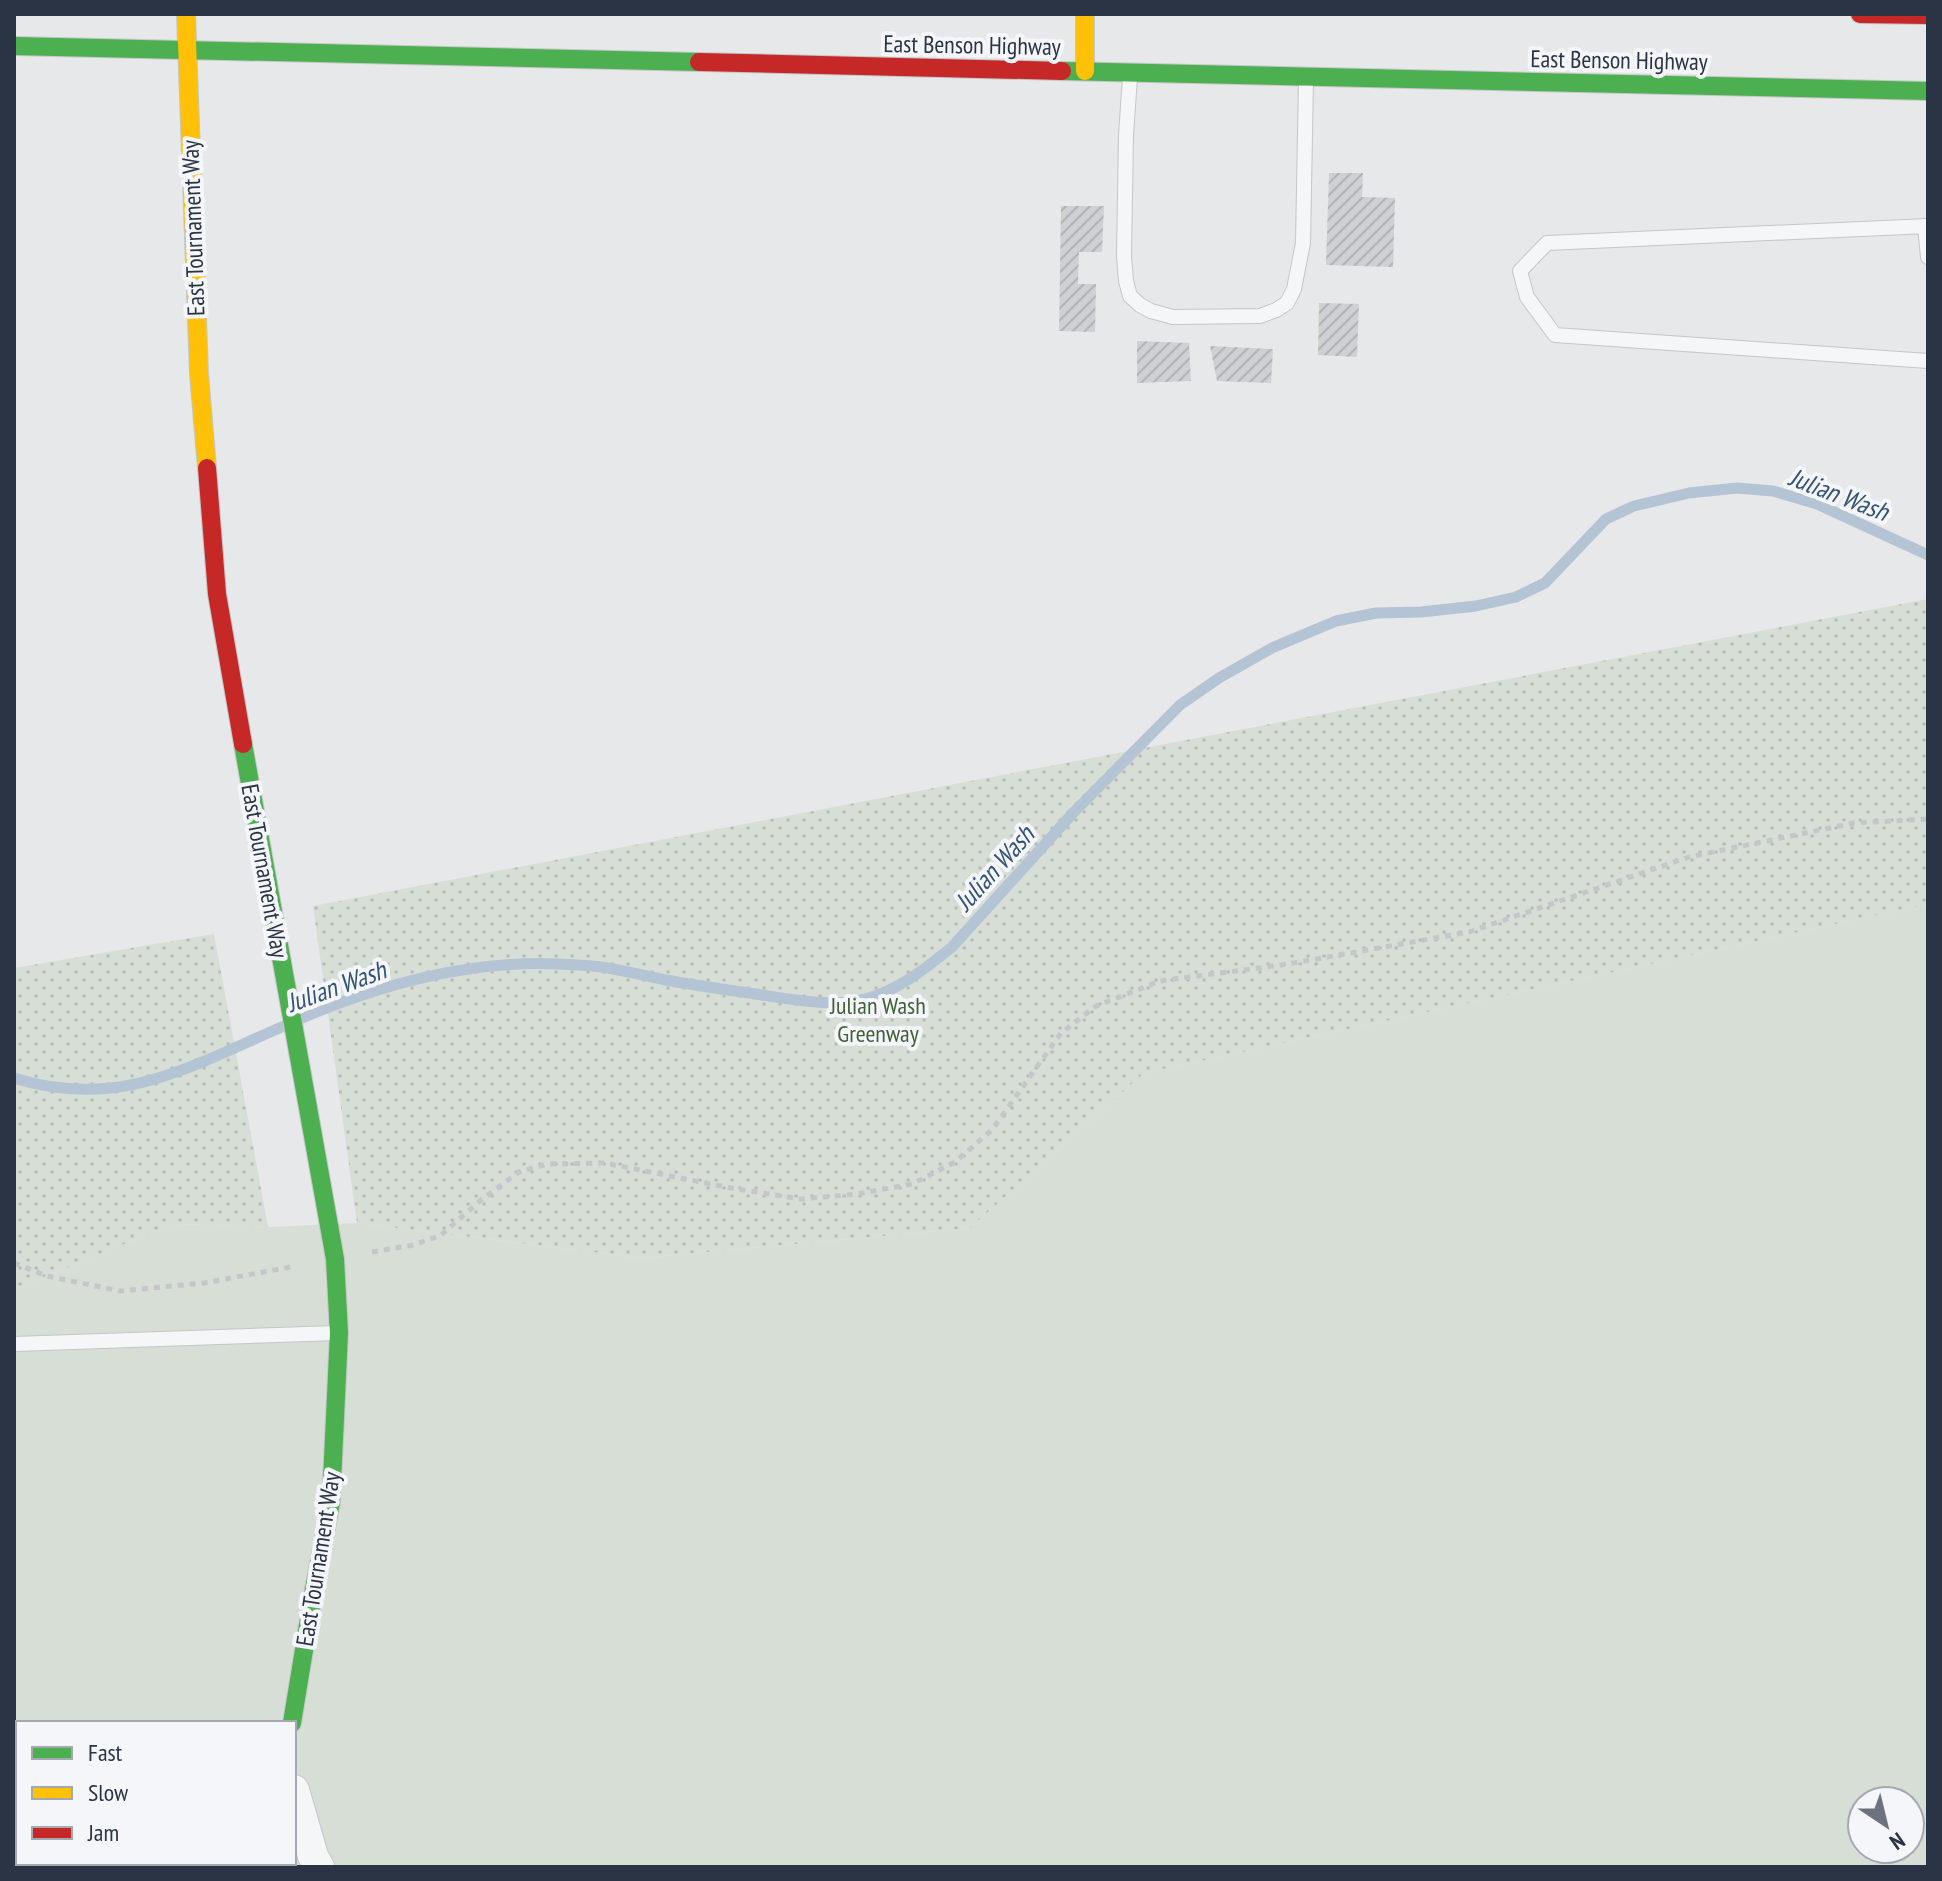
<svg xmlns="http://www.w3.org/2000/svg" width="1942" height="1881" font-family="'PT Sans Narrow',sans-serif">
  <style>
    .grass { fill: #d6ded6; fill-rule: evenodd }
    .park { fill: url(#park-dots) }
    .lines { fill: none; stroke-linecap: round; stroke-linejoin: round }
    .stream { stroke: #b4c4d5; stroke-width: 11 }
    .building { fill: url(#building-hatch) }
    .lane-casing { stroke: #c4c6c8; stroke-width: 16 }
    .street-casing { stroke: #c4c6c8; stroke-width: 32 }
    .fast-casing { stroke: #c4c6c8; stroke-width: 20 }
    .slow-casing { stroke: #c4c6c8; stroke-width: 20 }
    .jam-casing { stroke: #c4c6c8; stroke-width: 20 }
    .path { stroke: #c5c6ca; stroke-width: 5; stroke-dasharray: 6 6; stroke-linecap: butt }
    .lane { stroke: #f5f6f7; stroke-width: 14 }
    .street { stroke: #f5f6f7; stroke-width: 30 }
    .fast { stroke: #4caf50; stroke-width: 18 }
    .slow { stroke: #ffc107; stroke-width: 18 }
    .jam { stroke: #c62828; stroke-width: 18 }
    .labels { text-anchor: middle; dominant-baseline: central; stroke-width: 8; stroke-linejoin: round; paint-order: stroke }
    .street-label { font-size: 24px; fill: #2b3445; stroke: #f4f6f9 }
    .park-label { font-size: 24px; fill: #3f6138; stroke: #f4f6f9 }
    .water-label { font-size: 26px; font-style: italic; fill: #34527a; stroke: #f4f6f9 }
  </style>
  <defs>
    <pattern id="park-dots" width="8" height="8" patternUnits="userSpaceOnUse" patternTransform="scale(2)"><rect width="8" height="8" fill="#d6ded6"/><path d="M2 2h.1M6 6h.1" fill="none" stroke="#b8bfb9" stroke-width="1.8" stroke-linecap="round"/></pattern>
    <pattern id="building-hatch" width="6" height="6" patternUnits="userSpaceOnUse" patternTransform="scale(2)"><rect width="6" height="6" fill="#ced0d3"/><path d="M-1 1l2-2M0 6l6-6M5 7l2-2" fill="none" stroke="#b1b3b6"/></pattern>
  </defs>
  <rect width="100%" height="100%" fill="#e6e8ea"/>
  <path class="grass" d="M1928,904v963h-1914v-578l159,-65 95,3 89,-4 285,35 328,-30 174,-155zM18,1723h276v140h-276zM1862,1801h48v48h-48z"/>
  <g class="park">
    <polygon points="1928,599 1928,904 1144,1073 970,1228 642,1258 357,1223 313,906"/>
    <polygon points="214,934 268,1227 173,1224 14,1289 14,968"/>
  </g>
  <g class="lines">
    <g class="stream">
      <path d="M300,1019c80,-35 171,-59 259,-55 14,1 28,1 42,3 22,3 44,9 65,13 32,6 64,10 96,15 33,5 70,12 103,4 33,-8 61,-31 87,-52l122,-135 106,-107 39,-27 53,-30 64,-27 40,-8 45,-1 55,-6 40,-9 29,-14 61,-64 28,-13 55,-13 48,-5 36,3 44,13 111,51"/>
      <path d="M14,1078c105,33 177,-12 270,-52"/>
    </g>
  </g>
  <g class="building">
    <polygon points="1329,173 1363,173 1362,197 1395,198 1393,267 1326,265"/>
    <polygon points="1061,206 1104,206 1102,252 1079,252 1078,284 1096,284 1095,332 1059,331"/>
    <polygon points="1319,303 1359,304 1357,357 1318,355"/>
    <polygon points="1137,341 1189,343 1191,381 1137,383"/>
    <polygon points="1210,346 1273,349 1271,383 1217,381"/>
  </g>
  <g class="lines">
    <defs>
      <g id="lane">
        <polyline points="1130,77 1126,135 1124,256 1126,281 1130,296 1140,305 1151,311 1173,317 1260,316 1276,310 1287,303 1294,289 1303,243 1306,80"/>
        <polyline points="1925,226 1928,257"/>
        <polyline points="1928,226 1547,243 1520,271 1527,297 1555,335 1928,361"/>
        <polyline points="14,1344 337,1333"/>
      </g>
      <polyline id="street" points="294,1790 313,1856 319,1867"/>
      <g id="fast">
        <polyline points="14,46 699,62"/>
        <polyline points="1062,71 1928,91"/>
        <polyline points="243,744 335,1259 339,1333 331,1502 313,1595 292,1723"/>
      </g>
      <g id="slow">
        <polyline points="186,14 199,374 207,468"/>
        <polyline points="1085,14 1085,71"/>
      </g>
      <g id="jam">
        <polyline points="1860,14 1928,15"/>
        <polyline points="699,62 1062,71"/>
        <polyline points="207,468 217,594 243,744"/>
      </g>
    </defs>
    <use href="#lane" class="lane-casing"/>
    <use href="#street" class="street-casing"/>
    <use href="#fast" class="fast-casing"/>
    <use href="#slow" class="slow-casing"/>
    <use href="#jam" class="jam-casing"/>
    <g class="path">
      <polyline points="372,1252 413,1245 441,1235 481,1200 519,1172 547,1164 605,1163 731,1188 801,1199 857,1194 912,1184 955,1162 992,1130 1061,1033 1096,1006 1160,981 1288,964 1469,932 1689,857 1854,823 1928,819"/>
      <polyline points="14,1263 47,1276 120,1291 204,1283 296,1266"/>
    </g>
    <use href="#lane" class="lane"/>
    <use href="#street" class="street"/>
    <use href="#fast" class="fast"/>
    <use href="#slow" class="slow"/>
    <use href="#jam" class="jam"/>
  </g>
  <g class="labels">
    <g class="street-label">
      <text transform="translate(972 45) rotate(1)">East Benson Highway</text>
      <text transform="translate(1619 60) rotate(1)">East Benson Highway</text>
      <text transform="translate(193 228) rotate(-92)">East Tournament Way</text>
      <text transform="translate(265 871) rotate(80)">East Tournament Way</text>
      <text transform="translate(318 1559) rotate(-81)">East Tournament Way</text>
    </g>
    <g class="park-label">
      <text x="878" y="1005">Julian Wash<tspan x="878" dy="28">Greenway</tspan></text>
    </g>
    <g class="water-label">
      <text transform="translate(1839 494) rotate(21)">Julian Wash</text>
      <text transform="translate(994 868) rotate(-48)">Julian Wash</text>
      <text transform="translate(336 986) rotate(-20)">Julian Wash</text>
    </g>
  </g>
  <rect width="1942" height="1881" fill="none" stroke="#2b3445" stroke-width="32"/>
  <rect x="16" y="1721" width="280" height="144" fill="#f4f6f9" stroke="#a4a8b1" stroke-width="2"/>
  <rect x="32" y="1747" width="40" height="12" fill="#4caf50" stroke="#a4a8b1" stroke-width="2"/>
  <text x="88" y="1761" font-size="24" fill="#2b3445">Fast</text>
  <rect x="32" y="1787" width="40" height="12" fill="#ffc107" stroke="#a4a8b1" stroke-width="2"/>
  <text x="88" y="1801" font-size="24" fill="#2b3445">Slow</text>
  <rect x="32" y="1827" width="40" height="12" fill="#c62828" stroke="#a4a8b1" stroke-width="2"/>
  <text x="88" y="1841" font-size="24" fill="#2b3445">Jam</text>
  <g transform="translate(1886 1825) rotate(145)"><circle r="38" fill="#f4f6f9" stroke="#a4a8b1" stroke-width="2"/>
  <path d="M0-6L14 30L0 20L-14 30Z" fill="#6c737f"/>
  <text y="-12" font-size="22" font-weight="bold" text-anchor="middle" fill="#2b3445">N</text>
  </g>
</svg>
